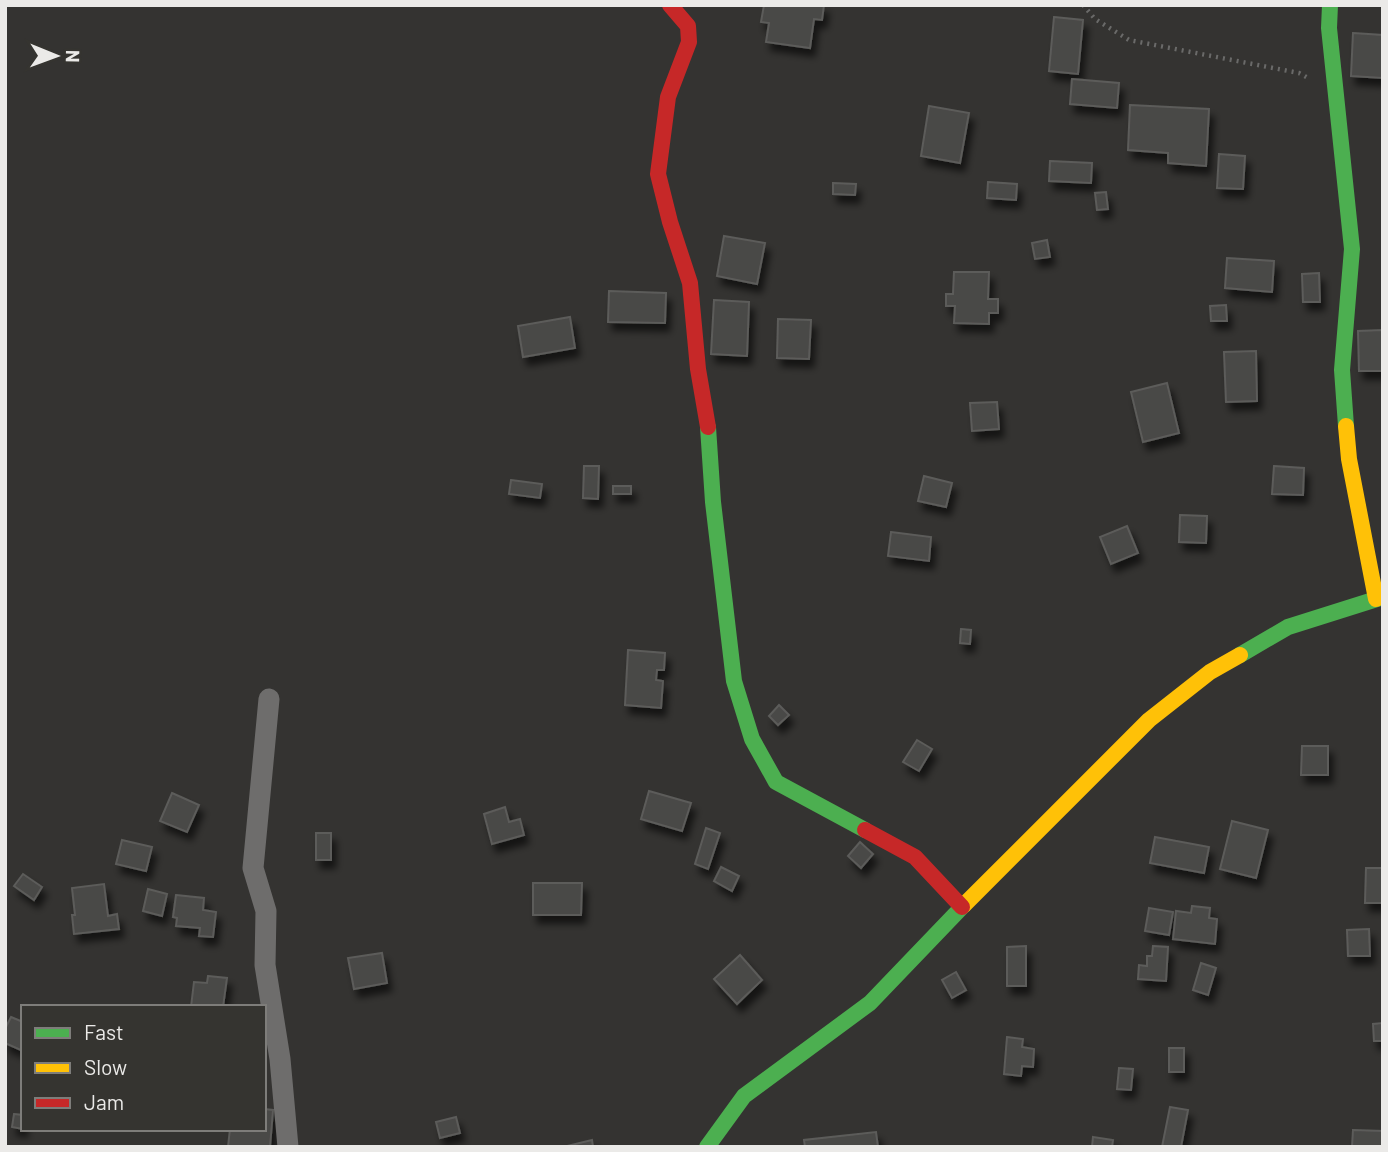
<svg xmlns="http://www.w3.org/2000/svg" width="1388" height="1152" font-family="Barlow,sans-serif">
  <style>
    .building { fill: #4a4847; stroke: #5c5c5a; stroke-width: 2; filter: url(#shadow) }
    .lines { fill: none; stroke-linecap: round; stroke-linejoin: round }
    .path { stroke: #6a6a69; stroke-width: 4.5; stroke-dasharray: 2 5; stroke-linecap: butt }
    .street { stroke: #6e6d6c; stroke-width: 21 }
    .fast { stroke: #4caf50; stroke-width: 16 }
    .slow { stroke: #ffc107; stroke-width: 16 }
    .jam { stroke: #c62828; stroke-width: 16 }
  </style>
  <defs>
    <filter id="shadow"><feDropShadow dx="4.5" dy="8" stdDeviation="3.5" flood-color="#0009"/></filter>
  </defs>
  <rect width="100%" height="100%" fill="#343331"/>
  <g class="building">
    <polygon points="764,5 824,5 822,20 814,19 810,48 766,42 769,23 761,22"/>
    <polygon points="1054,17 1083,20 1078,74 1049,71"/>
    <polygon points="1353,33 1383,35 1383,78 1351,76"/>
    <polygon points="1072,79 1119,83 1117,108 1070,104"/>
    <polygon points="1130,105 1209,109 1206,166 1168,163 1168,153 1128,150"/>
    <polygon points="929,106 969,113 960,163 921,156"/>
    <polygon points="1219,154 1245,156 1243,189 1217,188"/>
    <polygon points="1050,161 1092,163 1091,183 1049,181"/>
    <polygon points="988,182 1017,184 1016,200 987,198"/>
    <polygon points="833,183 856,184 855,195 833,194"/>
    <polygon points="1106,192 1108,209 1097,210 1095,193"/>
    <polygon points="724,236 765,243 757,284 717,276"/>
    <polygon points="1047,240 1050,257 1035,259 1032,243"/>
    <polygon points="1227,258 1274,261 1272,292 1225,288"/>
    <polygon points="954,272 989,272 988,299 998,299 998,313 989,313 989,324 954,323 955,306 946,306 946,294 953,294"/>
    <polygon points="1319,273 1320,302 1303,302 1302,274"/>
    <polygon points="609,291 666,293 665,323 608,322"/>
    <polygon points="714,300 749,302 747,356 711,354"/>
    <polygon points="1226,305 1227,321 1211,321 1210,306"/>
    <polygon points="570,317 575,348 523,357 518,326"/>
    <polygon points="778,319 811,320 809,359 777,358"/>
    <polygon points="1383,330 1383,371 1359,371 1358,331"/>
    <polygon points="1256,351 1257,401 1226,402 1224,352"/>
    <polygon points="1167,383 1179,433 1143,442 1131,392"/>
    <polygon points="997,402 999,429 972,431 970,403"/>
    <polygon points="584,466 599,466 598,499 583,498"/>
    <polygon points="1274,466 1304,468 1303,495 1272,494"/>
    <polygon points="924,476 952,483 946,507 918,501"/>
    <polygon points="511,480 542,484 540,498 509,494"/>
    <rect x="613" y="486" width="18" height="8"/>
    <polygon points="1180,515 1207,516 1206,543 1179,542"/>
    <polygon points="1127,526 1138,553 1111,564 1100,537"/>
    <polygon points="891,532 931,537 929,561 888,556"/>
    <polygon points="961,629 971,630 970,644 960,643"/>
    <polygon points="628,650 665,653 664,670 657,670 656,680 663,681 661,708 625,705"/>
    <polygon points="779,705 789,715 778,725 769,716"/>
    <polygon points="917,740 932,749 919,771 903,762"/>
    <polygon points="1302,746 1328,746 1328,775 1301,775"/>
    <polygon points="649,791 691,803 682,831 641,819"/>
    <polygon points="172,793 199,805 187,832 160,821"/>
    <polygon points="505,807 509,822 520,819 524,835 492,844 484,814"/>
    <polygon points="1232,821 1268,830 1256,878 1220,869"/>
    <polygon points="706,828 720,833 708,869 695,864"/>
    <rect x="316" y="833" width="15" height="27"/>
    <polygon points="1155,837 1209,847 1204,873 1150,863"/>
    <polygon points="122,840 152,847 146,871 116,864"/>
    <polygon points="860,842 873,854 861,868 848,856"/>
    <polygon points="721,867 739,876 732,891 714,881"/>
    <polygon points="1366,868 1383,868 1383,903 1365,903"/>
    <polygon points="23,874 42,887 34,900 14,886"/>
    <polygon points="533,883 582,883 581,915 533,915"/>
    <polygon points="104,884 108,916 117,914 119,929 74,934 72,915 75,915 72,888"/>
    <polygon points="148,889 167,894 162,916 143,911"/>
    <polygon points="176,895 204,898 203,910 216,912 213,937 199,936 200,928 176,926 177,918 173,917"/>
    <polygon points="1192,906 1210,908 1209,918 1217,919 1215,944 1173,939 1176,911 1191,913"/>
    <polygon points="1149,908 1173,912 1169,935 1145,931"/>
    <polygon points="1369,929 1370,956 1348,956 1347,930"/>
    <polygon points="1026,946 1026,986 1007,986 1007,947"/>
    <polygon points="1153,946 1168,947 1166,981 1138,979 1139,965 1147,966 1147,956 1152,956"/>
    <polygon points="382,953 387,983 354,989 348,958"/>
    <polygon points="740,955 762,980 737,1004 714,979"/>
    <polygon points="1201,963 1216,968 1208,995 1193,990"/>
    <polygon points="956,972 966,990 952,998 942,980"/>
    <polygon points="208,976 227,978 223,1007 191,1007 194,982 207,983"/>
    <polygon points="11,1017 23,1022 23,1051 5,1043 5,1029"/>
    <polygon points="1383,1023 1383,1041 1374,1041 1373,1024"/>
    <polygon points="1007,1037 1023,1039 1022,1047 1034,1049 1033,1067 1022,1066 1021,1076 1004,1074"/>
    <rect x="1169" y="1048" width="15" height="24"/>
    <polygon points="1119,1068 1133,1069 1131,1090 1117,1089"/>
    <polygon points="1170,1107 1188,1110 1181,1147 1162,1147"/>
    <polygon points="264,1109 273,1110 270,1147 228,1147 230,1129 264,1129"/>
    <polygon points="14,1114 23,1115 23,1129 12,1127"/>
    <polygon points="456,1117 460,1133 440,1138 436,1122"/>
    <polygon points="1353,1130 1383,1131 1383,1147 1352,1147"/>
    <polygon points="876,1132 878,1147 805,1147 804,1140"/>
    <polygon points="1093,1137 1113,1140 1112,1147 1092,1147"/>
    <polygon points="592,1140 593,1147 567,1147 567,1146"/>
  </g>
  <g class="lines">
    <polyline class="path" points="1083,5 1095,19 1129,40 1299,73 1308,78"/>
    <polyline class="street" points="269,699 253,868 266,911 265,965 280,1059 288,1147"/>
    <g class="fast">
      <polyline points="1330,5 1329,28 1352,249 1342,370 1346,426"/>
      <polyline points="708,427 713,502 734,681 752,739 776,782 865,830"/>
      <polyline points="1240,655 1288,627 1383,597"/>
      <polyline points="707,1147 744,1096 870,1003 964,905"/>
    </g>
    <g class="slow">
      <polyline points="1346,426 1349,459 1376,599"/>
      <polyline points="964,905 1149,720 1210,672 1240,655"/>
    </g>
    <g class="jam">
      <polyline points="670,5 688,26 689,42 668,97 658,174 670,222 690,283 698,369 708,427"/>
      <polyline points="865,830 915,857 962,907"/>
    </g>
  </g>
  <rect width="1388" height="1152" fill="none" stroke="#ebeae8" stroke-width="14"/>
  <rect x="21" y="1005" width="245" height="126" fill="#353430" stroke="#7e7d7a" stroke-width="2"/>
  <rect x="35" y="1028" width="35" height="10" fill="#4caf50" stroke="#7e7d7a" stroke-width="2"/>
  <text x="84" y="1040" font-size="21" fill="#ebeae8">Fast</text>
  <rect x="35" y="1063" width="35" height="10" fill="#ffc107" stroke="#7e7d7a" stroke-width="2"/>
  <text x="84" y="1075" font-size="21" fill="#ebeae8">Slow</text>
  <rect x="35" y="1098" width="35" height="10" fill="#c62828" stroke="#7e7d7a" stroke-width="2"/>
  <text x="84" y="1110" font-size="21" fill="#ebeae8">Jam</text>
  <g transform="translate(56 56) rotate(91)" stroke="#353430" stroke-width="5" paint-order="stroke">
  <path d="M0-5L12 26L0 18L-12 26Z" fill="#ebeae8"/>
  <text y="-10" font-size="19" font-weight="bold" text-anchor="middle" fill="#ebeae8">N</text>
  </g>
</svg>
